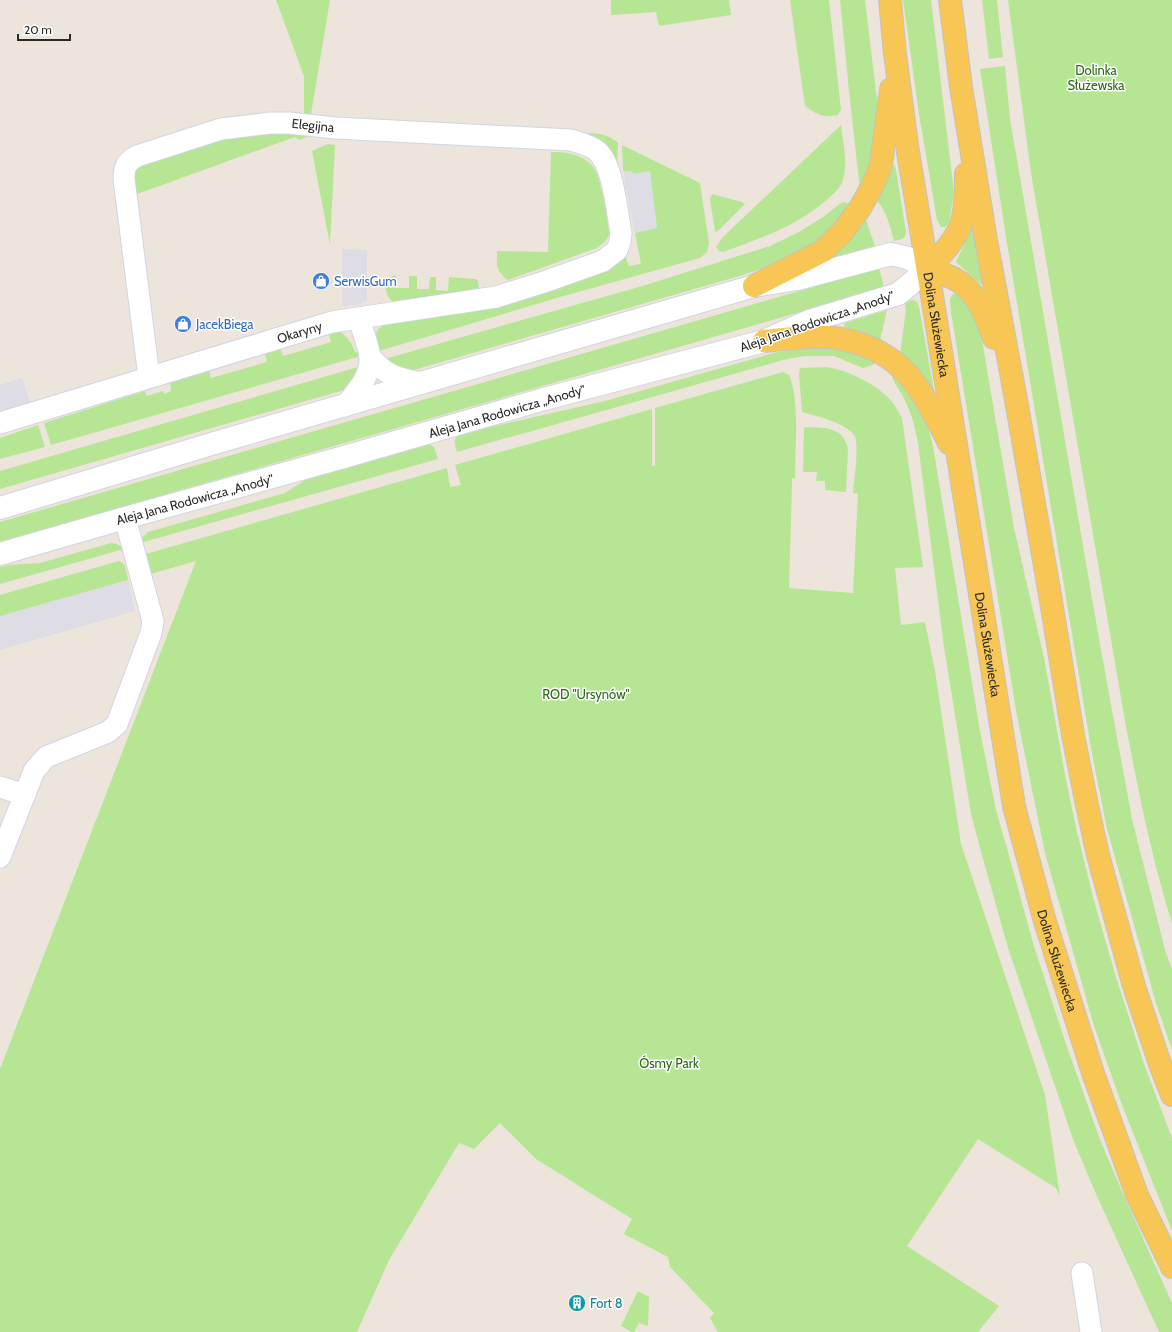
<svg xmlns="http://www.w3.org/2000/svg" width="1172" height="1332" font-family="Cabin,sans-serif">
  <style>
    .industrial { fill: #dedce4 }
    .green { fill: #b6e694 }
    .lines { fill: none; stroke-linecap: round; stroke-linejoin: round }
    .street-casing { stroke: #d0d5e3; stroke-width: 23 }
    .secondary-casing { stroke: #d0d5e3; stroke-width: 24 }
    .primary-casing { stroke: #c3c3c3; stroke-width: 24 }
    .street { stroke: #fff; stroke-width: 21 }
    .secondary { stroke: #fff; stroke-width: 22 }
    .primary { stroke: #f7c655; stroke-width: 22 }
    .labels { text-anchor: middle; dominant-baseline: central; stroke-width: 3; stroke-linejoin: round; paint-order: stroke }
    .park-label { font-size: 13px; fill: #2d6a16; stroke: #fff }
    .street-label { font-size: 13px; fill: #2a2a2a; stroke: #fff }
    .shop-label { font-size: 13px; fill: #366cbe; stroke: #fff; text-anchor: start }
    .culture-label { font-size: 13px; fill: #0d838f; stroke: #fff; text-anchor: start }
  </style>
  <rect width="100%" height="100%" fill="#ede4db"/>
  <g class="industrial">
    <polygon points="623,170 625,171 632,171 633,174 650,171 657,228 635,233"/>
    <polygon points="342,249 367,250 367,300 365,302 360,304 343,306"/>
    <polygon points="22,378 30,403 0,411 0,385"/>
    <polygon points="128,580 135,611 0,650 0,616"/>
  </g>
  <g class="green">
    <polygon points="276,0 330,0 311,114 304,114 304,76"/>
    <polygon points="611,0 729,0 731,15 659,26 656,12 611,15"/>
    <path d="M790,0h39l12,110 -3,5c-15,3 -20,0 -33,-9z"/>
    <polygon points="840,0 865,0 878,108 876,147 860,190 849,91"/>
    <polygon points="903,0 931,0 954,192 949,223 945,227 941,227 937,220 919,114"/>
    <polygon points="982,0 997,0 1003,57 989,59"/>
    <path d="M1008,0h164v923c-21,-66 -34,-134 -47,-202l-94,-548z"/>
    <polygon points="1005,66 1010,119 1099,639 1132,819 1165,950 1172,969 1172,1050 1156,1003 1107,829 1092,754 1006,237 980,69"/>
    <path d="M841,125c2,17 7,38 2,54 -1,7 -8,13 -12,17 -30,29 -70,42 -108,56l-4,-1 -3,-4 7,-10z"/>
    <polygon points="275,127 312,135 299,140 295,137 137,194 136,200 131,168 219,134"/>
    <path d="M582,133c13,0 26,0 36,10l-1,24z"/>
    <polygon points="328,144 335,145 330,245 312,151"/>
    <polygon points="622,145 700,183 709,243 707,252 700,258 560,297 379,351 375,335 379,328 385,324 482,310 537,295 625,255 629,266 641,264 635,233 657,228 650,171 633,174 632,171 624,171 623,170"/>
    <path d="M551,152c13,0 25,1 36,9 4,2 8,8 10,12 3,8 13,53 12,61 -1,6 -7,10 -12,14l-89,32c-13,-9 -11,-14 -11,-29l51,1z"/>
    <path d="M891,165l4,1 1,4 10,62 -1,5 -3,2 -8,2c-4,-15 -7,-30 -18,-41z"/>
    <polygon points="712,194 742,202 745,204 717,232 715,231 710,199"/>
    <path d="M845,202l7,4c-8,10 -16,22 -26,30 -24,19 -54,30 -83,39l-343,99 -19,-14 258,-73 131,-41 29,-14 24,-15 18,-14z"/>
    <polygon points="865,217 875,246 826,261"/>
    <polygon points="972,228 983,283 981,284 956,262"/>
    <polygon points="879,268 884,288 0,542 0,522"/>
    <path d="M396,275v13h13v-12h8v13h12l1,-12h6v13l12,1 1,-14 27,2 2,2 1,8 -1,3 -82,11c-13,-5 -14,-25 0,-28z"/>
    <polygon points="955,293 958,294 970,308 981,334 1014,528 1044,658 1066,780 1077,832 1094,901 1116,977 1144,1064 1172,1138 1172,1231 1122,1105 1094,1026 1045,853 1017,716 951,312 950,299 952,295"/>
    <path d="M912,300c5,1 6,3 7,7l16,89 -35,-42 6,-44 -1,-7z"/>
    <polygon points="887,310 880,341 846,329 844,326 845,323"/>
    <path d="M336,332h5c8,7 10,10 14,20l5,1 1,3 -310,89 -7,-22 101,-32 2,5 16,-5 1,3 7,-3 -1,-8 39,-13 2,8 56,-16 -2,-8 16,-5 2,7 45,-13 3,-1 -2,-7z"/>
    <path d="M808,345l25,1 43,14 -3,5 -10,3 -29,-12h-29l-18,3 -330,93c-2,-9 -5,-12 3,-18l145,-33 165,-47z"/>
    <polygon points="365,365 351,388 0,489 0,471"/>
    <path d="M827,367c20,3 52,18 65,35 4,4 6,10 10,16l21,149 -28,1 6,57 24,-3 10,49 26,173 84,251 15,101 -4,-8 -78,-49 -71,107 92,60 -21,26h-260l-8,-14 4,-5 -44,-46 -2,-10 -44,-23 8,-15 -96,-60 -36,-36 -26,26 -15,-6 -70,117 -32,72h-357v-263l196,-508 -49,14 -5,-20 305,-87 3,19 11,-2 -6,-20 197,-56v57h3v-58l128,-36 6,3c11,25 6,75 6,104l-3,-1v6l-3,104 64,5 5,-99 -5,-1c1,-12 6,-47 2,-56 -7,-14 -39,-21 -53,-25l-3,-38 1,-6z"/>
    <path d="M895,372l30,44 8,30 47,285 16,79 12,42 25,91 33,101 33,93 22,52 51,114v29h-13l-63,-138 -22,-52 -66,-194 -26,-93 -11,-41 -27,-167 -26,-204c-3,-15 -6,-29 -13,-42 -4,-10 -12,-18 -14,-28z"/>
    <polygon points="38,425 45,447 0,459 0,438"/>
    <path d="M804,427c19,1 39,-2 44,22l-2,43 -21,-2v-9h-9l1,-9h-14z"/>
    <polygon points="427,443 434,447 438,459 140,543 143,537 148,532 285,493 307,479"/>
    <polygon points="111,543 117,544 124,549 0,584 0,567 8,565 40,563"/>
    <polygon points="119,561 125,565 128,580 0,616 0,595"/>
    <polygon points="638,1291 649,1297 648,1326 639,1323 634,1332 632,1332 621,1326"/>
  </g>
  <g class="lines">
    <defs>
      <g id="street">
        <path d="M370,357c18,20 26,21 52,26"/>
        <path d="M345,406c11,-14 26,-29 25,-49 -1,-10 -8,-28 -11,-38"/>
        <path id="s1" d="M0,423l332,-101 164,-25 48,-15 59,-21 14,-11 3,-8 1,-9c-4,-21 -8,-69 -24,-82 -7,-6 -17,-8 -26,-11l-236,-12 -46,-5h-19l-49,6 -84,27c-11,6 -13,11 -13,23l25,198"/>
        <polyline points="0,787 25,795"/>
        <polyline points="0,857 34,771 46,757 108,732 117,724 151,633 153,621 125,518"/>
        <polyline points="1082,1273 1091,1332"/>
      </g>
      <polyline id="secondary" points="0,508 218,442 754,286 797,279 891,254 908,258 928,269 898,294 809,321 764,341 544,399 344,457 125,518 0,554"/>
      <g id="primary">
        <path id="s2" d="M890,0l5,54 13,98 27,162 79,492 30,112 49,155 44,122 35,72"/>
        <polyline points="950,0 961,87 986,240 1015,394 1050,595 1073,735 1087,805 1098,855 1134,986 1160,1064 1172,1095"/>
        <path d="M928,269c9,3 19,6 27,10 22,12 31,37 39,59"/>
        <path d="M928,269c12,-13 25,-26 32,-42 6,-13 6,-38 6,-53"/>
        <polyline points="754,286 823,251 843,231 860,208 872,187 881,165 891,89"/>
        <path d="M764,341c21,-2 43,-5 64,-4 6,0 12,2 18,3 60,13 77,53 103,103"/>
      </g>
    </defs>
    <use href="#street" class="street-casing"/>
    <use href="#secondary" class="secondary-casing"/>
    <use href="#primary" class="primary-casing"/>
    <use href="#street" class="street"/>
    <use href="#secondary" class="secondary"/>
    <use href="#primary" class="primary"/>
  </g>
  <defs>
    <symbol id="shop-disc" viewBox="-11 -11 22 22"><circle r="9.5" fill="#3f7fe0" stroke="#fff"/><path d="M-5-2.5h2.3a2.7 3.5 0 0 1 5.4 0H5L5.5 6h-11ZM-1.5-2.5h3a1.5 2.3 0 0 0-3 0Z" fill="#fff"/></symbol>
    <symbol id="building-disc" viewBox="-11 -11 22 22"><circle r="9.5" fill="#0f9aa8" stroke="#fff"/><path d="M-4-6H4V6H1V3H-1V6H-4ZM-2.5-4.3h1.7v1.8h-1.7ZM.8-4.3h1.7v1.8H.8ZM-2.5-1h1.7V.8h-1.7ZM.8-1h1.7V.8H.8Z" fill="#fff"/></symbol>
  </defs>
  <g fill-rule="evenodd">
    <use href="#shop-disc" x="311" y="271" width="20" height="20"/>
    <use href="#shop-disc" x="173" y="314" width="20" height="20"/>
    <use href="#building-disc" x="567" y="1293" width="20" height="20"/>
  </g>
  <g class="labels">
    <g class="park-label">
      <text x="1096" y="70">Dolinka<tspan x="1096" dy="15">Służewska</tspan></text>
      <text x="586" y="694">ROD "Ursynów"</text>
      <text x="669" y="1063">Ósmy Park</text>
    </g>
    <g class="street-label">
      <text transform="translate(313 125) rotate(6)">Elegijna</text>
      <text transform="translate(817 321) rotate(-19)">Aleja Jana Rodowicza „Anody”</text>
      <text stroke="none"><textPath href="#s2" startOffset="328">Dolina Służewiecka</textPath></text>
      <text stroke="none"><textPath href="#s1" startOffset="313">Okaryny</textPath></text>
      <text transform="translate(507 411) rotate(-16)">Aleja Jana Rodowicza „Anody”</text>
      <text transform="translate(195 499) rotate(-15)">Aleja Jana Rodowicza „Anody”</text>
      <text stroke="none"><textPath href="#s2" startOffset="652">Dolina Służewiecka</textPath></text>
      <text stroke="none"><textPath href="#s2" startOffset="976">Dolina Służewiecka</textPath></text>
    </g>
    <g class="shop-label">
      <text x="334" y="281">SerwisGum</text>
      <text x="196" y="324">JacekBiega</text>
    </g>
    <g class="culture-label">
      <text x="590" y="1303">Fort 8</text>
    </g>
  </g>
  <path d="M18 34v6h52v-6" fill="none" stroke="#2a2a2a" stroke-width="2"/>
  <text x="24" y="34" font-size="12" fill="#2a2a2a" stroke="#ffffff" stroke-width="3" paint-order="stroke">20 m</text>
</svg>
